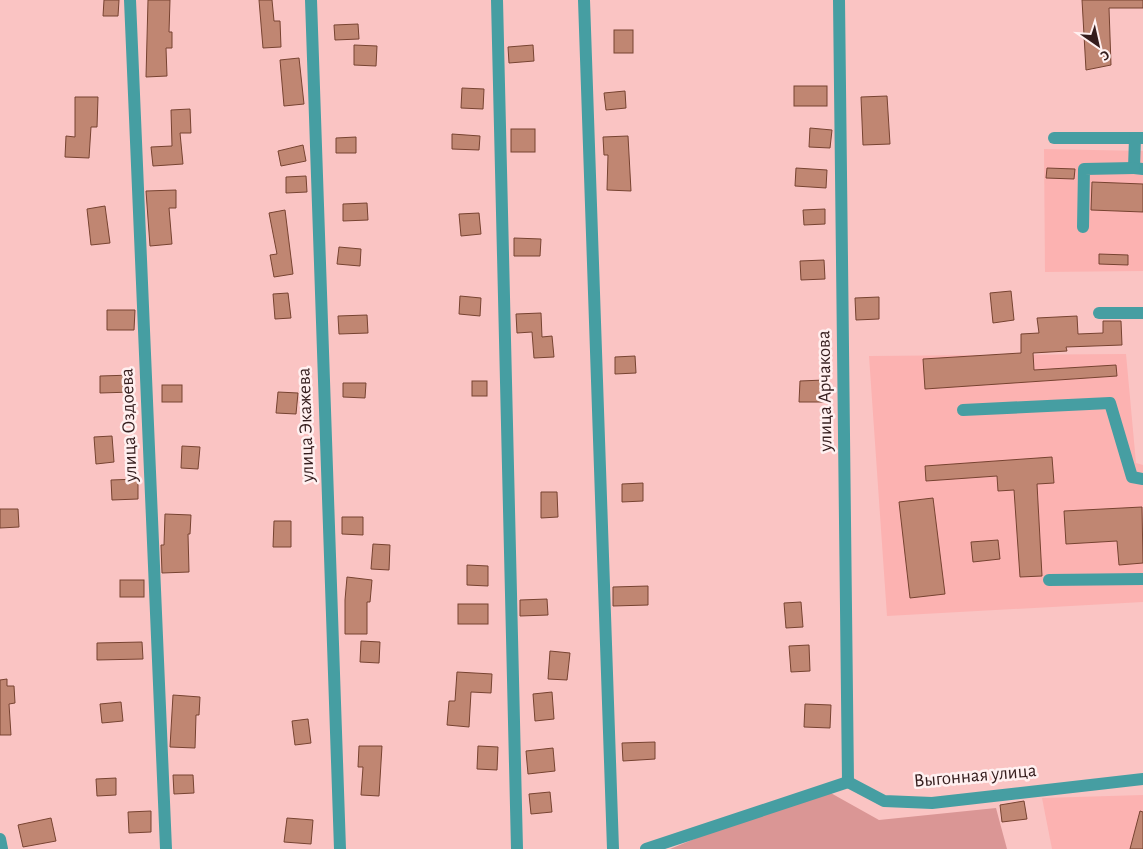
<svg xmlns="http://www.w3.org/2000/svg" width="1143" height="849" font-family="'Alegreya Sans',sans-serif">
  <style>
    .built { fill: #fcb2b1 }
    .green { fill: #da9695 }
    .building { fill: #c08672; stroke: #774331 }
    .lines { fill: none; stroke-linecap: round; stroke-linejoin: round }
    .minor { stroke: #469ea2; stroke-width: 12 }
    .labels { text-anchor: middle; dominant-baseline: central; stroke-width: 5; stroke-linejoin: round; paint-order: stroke }
    .street-label { font-size: 19px; fill: #351d1d; stroke: #fff0f0 }
  </style>
  <rect width="100%" height="100%" fill="#fac4c3"/>
  <g class="built">
    <polygon points="1044,149 1143,151 1143,271 1045,272"/>
    <polygon points="1126,354 1136,463 1143,465 1143,602 887,616 869,356"/>
    <polygon points="1143,795 1143,849 1052,849 1042,798"/>
  </g>
  <polygon class="green" points="820,787 879,820 996,808 1007,849 670,849"/>
  <g class="building">
    <polygon points="104,0 119,0 118,16 103,16"/>
    <polygon points="148,0 170,0 169,32 172,32 172,48 166,48 167,76 146,77"/>
    <polygon points="259,0 272,0 274,21 280,21 281,47 263,48"/>
    <polygon points="1082,0 1143,0 1143,8 1109,8 1111,65 1086,70"/>
    <polygon points="358,24 359,39 335,40 334,25"/>
    <rect x="614" y="30" width="19" height="23"/>
    <polygon points="354,45 377,46 376,66 354,65"/>
    <polygon points="533,45 534,61 509,63 508,47"/>
    <polygon points="299,58 304,104 284,106 280,60"/>
    <rect x="794" y="86" width="33" height="20"/>
    <polygon points="462,88 484,89 483,109 461,108"/>
    <polygon points="625,91 626,108 606,110 604,93"/>
    <polygon points="887,96 890,144 863,145 861,97"/>
    <polygon points="75,97 98,97 97,127 91,127 89,158 65,157 66,136 75,137"/>
    <polygon points="190,109 191,133 180,133 183,164 153,166 151,147 172,146 171,110"/>
    <polygon points="810,128 832,130 830,148 809,147"/>
    <rect x="511" y="129" width="24" height="23"/>
    <polygon points="452,134 480,136 479,150 452,149"/>
    <polygon points="628,136 631,191 607,190 608,155 604,155 603,137"/>
    <polygon points="356,137 356,153 336,153 336,138"/>
    <polygon points="303,145 306,161 281,166 278,151"/>
    <polygon points="796,168 827,170 826,188 795,186"/>
    <polygon points="1047,168 1075,169 1074,179 1046,178"/>
    <polygon points="306,176 307,192 286,193 286,177"/>
    <polygon points="1092,182 1143,184 1143,212 1091,210"/>
    <polygon points="176,190 176,208 169,208 172,244 150,246 146,191"/>
    <polygon points="367,203 368,220 343,221 343,204"/>
    <polygon points="105,206 110,243 91,245 87,209"/>
    <polygon points="825,209 825,224 804,225 803,210"/>
    <polygon points="285,210 293,274 274,277 270,255 277,254 269,213"/>
    <polygon points="479,213 481,234 461,236 459,214"/>
    <polygon points="514,238 541,239 540,256 514,256"/>
    <polygon points="339,247 361,249 360,266 337,264"/>
    <polygon points="1099,254 1128,255 1128,265 1099,264"/>
    <polygon points="824,260 825,279 801,280 800,261"/>
    <polygon points="1011,291 1014,320 993,323 990,293"/>
    <polygon points="288,293 291,318 275,319 273,294"/>
    <polygon points="460,296 481,298 480,316 459,314"/>
    <polygon points="879,297 879,319 856,320 855,298"/>
    <polygon points="107,310 135,310 134,330 107,330"/>
    <polygon points="541,313 542,337 552,336 554,357 534,358 532,332 517,333 516,314"/>
    <polygon points="367,315 368,333 339,334 338,316"/>
    <polygon points="1077,316 1078,334 1103,333 1103,321 1121,321 1122,345 1066,347 1067,351 1033,353 1034,370 1116,365 1117,376 925,389 923,359 1021,353 1021,334 1039,333 1037,318"/>
    <polygon points="635,356 636,373 615,374 615,357"/>
    <polygon points="133,375 133,392 100,393 100,376"/>
    <polygon points="824,380 825,402 799,402 800,381"/>
    <rect x="472" y="381" width="15" height="15"/>
    <polygon points="343,383 366,383 365,398 343,397"/>
    <rect x="162" y="385" width="20" height="17"/>
    <polygon points="278,392 298,393 296,414 276,413"/>
    <polygon points="112,436 114,462 96,464 94,437"/>
    <polygon points="182,446 200,447 198,469 181,468"/>
    <polygon points="1052,457 1054,483 1037,484 1042,576 1020,577 1014,490 998,491 997,476 926,481 925,466"/>
    <polygon points="138,479 138,499 112,500 111,480"/>
    <polygon points="643,483 643,501 622,502 622,484"/>
    <polygon points="541,492 557,492 558,517 541,518"/>
    <polygon points="933,498 945,594 910,598 899,502"/>
    <polygon points="1142,507 1143,563 1119,565 1117,541 1066,544 1064,511"/>
    <polygon points="0,509 18,509 19,527 0,528"/>
    <polygon points="165,514 191,515 190,534 188,534 189,572 162,573 161,545 164,545"/>
    <polygon points="342,517 363,517 363,535 342,534"/>
    <polygon points="274,521 291,521 291,547 273,547"/>
    <polygon points="998,540 1000,559 973,562 971,542"/>
    <polygon points="373,544 390,545 389,570 371,569"/>
    <polygon points="467,565 488,566 488,586 467,585"/>
    <polygon points="347,577 372,580 370,602 367,602 367,634 345,634 345,600"/>
    <rect x="120" y="580" width="24" height="17"/>
    <polygon points="648,586 648,605 613,606 613,587"/>
    <polygon points="547,599 548,615 520,616 520,600"/>
    <polygon points="801,602 803,627 786,628 784,603"/>
    <rect x="458" y="604" width="30" height="20"/>
    <polygon points="361,641 380,642 379,663 360,662"/>
    <polygon points="142,642 143,659 97,660 97,643"/>
    <polygon points="809,645 810,671 791,672 789,646"/>
    <polygon points="550,651 570,653 567,680 548,679"/>
    <polygon points="457,672 492,674 491,693 471,692 469,727 447,725 449,701 455,701"/>
    <polygon points="7,679 7,686 14,686 15,703 9,704 11,735 0,735 0,680"/>
    <polygon points="552,692 554,719 535,721 533,694"/>
    <polygon points="173,695 200,697 199,715 196,715 195,748 170,747"/>
    <polygon points="121,702 123,721 102,723 100,704"/>
    <polygon points="805,704 831,705 830,728 804,727"/>
    <polygon points="308,719 311,743 295,745 292,721"/>
    <polygon points="655,742 655,759 623,761 622,743"/>
    <polygon points="359,746 382,746 379,796 361,795 363,767 358,767"/>
    <polygon points="478,746 498,747 497,770 477,769"/>
    <polygon points="553,748 555,771 528,774 526,751"/>
    <polygon points="173,775 193,775 194,793 174,794"/>
    <polygon points="116,778 116,795 97,796 96,779"/>
    <polygon points="550,792 552,812 531,814 529,794"/>
    <polygon points="1024,801 1027,819 1002,822 1000,805"/>
    <polygon points="151,811 151,832 129,833 128,812"/>
    <polygon points="1140,811 1143,812 1143,849 1130,849"/>
    <polygon points="51,818 56,841 23,847 18,825"/>
    <polygon points="287,818 313,820 311,844 284,842"/>
  </g>
  <g class="lines">
    <g class="minor">
      <polyline points="130,0 166,849"/>
      <polyline points="311,0 340,849"/>
      <polyline points="497,0 517,849"/>
      <polyline points="584,0 613,849"/>
      <polyline points="839,0 848,782"/>
      <polyline points="1054,138 1143,138"/>
      <polyline points="1135,138 1134,168 1143,169"/>
      <polyline points="1083,227 1084,169 1134,168"/>
      <polyline points="1099,313 1143,313"/>
      <polyline points="963,410 1110,403 1132,477 1143,479"/>
      <polyline points="1049,580 1143,579"/>
      <polyline points="0,839 2,849"/>
      <polyline points="646,849 848,782 884,801 932,803 1143,779"/>
    </g>
  </g>
  <g class="labels">
    <g class="street-label">
      <text transform="translate(825 391) rotate(-91)">улица Арчакова</text>
      <text transform="translate(129 425) rotate(-92)">улица Оздоева</text>
      <text transform="translate(306 425) rotate(-92)">улица Экажева</text>
      <text transform="translate(975 776) rotate(-5)">Выгонная улица</text>
    </g>
  </g>
  <g transform="translate(1098 45) rotate(146)" stroke="#fff0f0" stroke-width="4" paint-order="stroke">
  <path d="M0-4L9 19L0 12L-9 19Z" fill="#351d1d"/>
  <text y="-8" font-size="14" font-weight="bold" text-anchor="middle" fill="#351d1d">С</text>
  </g>
</svg>
